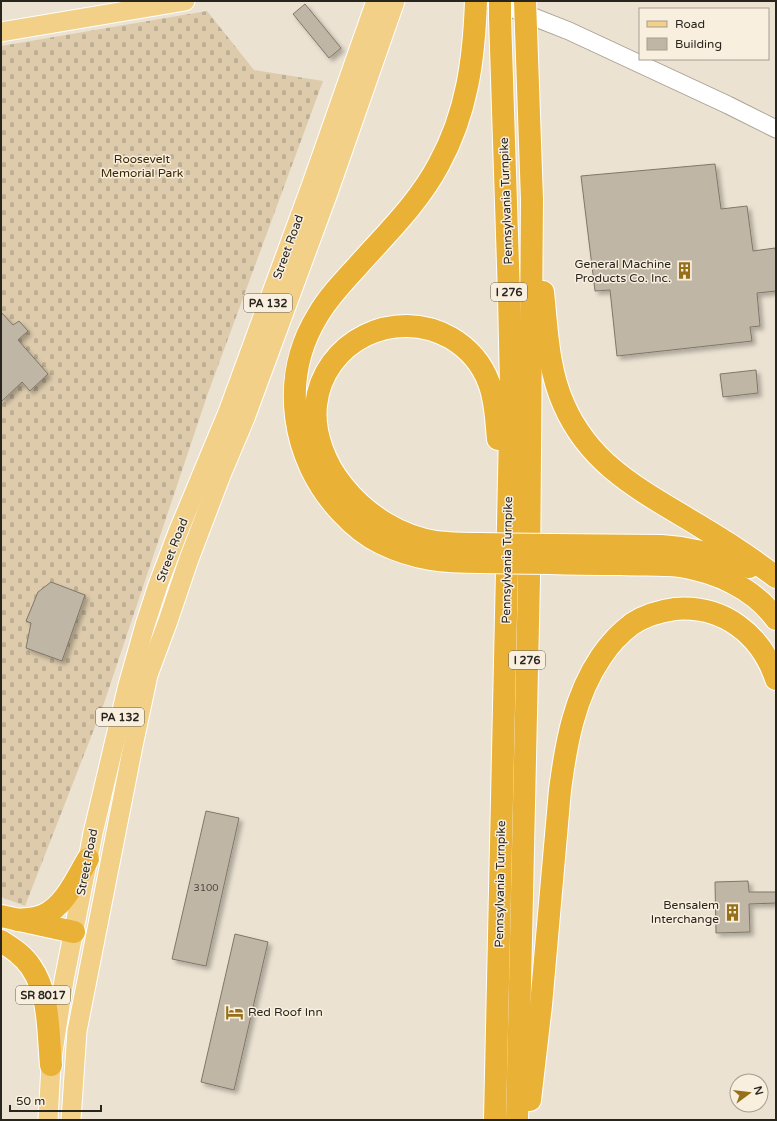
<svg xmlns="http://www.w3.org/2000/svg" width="777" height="1121" font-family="'Varela Round',sans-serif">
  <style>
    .cemetery { fill: url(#cemetery-stones) }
    .building { fill: #bfb6a6; stroke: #807768; filter: url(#shadow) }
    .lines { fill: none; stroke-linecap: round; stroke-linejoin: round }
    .secondary-casing { stroke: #aaa192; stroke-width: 19 }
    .primary-casing { stroke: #fff; stroke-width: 21 }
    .highway-casing { stroke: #fff; stroke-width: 24 }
    .secondary { stroke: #fff; stroke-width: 17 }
    .primary { stroke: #f2d087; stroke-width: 19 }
    .highway { stroke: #eab137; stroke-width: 22 }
    .highway-bridge-casing { stroke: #fff; stroke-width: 24; stroke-linecap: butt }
    .highway-bridge { stroke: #eab137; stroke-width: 22 }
    .labels { text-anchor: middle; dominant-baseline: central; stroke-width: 3; stroke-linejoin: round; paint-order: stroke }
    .number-label { font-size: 10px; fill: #4e4840 }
    .shield { fill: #f9efdf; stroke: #676158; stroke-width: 1 }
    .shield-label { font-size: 11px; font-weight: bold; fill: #28241e }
    .park-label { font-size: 12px; fill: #3b2801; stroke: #f9efdf }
    .street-label { font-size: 12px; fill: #28241e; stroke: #f9efdf }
    .poi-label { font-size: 12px; fill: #28241e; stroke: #f9efdf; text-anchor: end }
  </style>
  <defs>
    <pattern id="cemetery-stones" width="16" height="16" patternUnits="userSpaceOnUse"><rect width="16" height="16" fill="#ddcbac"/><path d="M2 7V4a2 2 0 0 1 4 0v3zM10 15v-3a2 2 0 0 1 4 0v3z" fill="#beae94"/></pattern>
    <filter id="shadow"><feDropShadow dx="3.5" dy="3.5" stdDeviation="2" flood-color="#0004"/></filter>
  </defs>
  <rect width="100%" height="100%" fill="#ebe2d2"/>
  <polygon class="cemetery" points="207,11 254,70 323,81 208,393 103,706 25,906 1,897 1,46"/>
  <g class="building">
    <polygon points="305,4 341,48 329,58 293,14"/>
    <polygon points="715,164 721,209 747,206 753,251 775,248 776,255 776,291 757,293 760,326 750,327 752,341 617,356 610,290 595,291 581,176"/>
    <polygon points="1,312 13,325 19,321 28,331 18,340 48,374 30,391 22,382 1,402"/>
    <polygon points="756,370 758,393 723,397 720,374"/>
    <polygon points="51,582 85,595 62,661 26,648 31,623 26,621 38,592"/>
    <polygon points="206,811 239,818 206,966 172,959"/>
    <polygon points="748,881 749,892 776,892 776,903 749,904 750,932 716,933 715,882"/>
    <polygon points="235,934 268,942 234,1090 201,1082"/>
  </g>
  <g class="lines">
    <defs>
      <polyline id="secondary" points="493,1 569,31 728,105 776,129"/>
      <g id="primary">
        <polyline points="1,32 185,1"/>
        <polyline points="48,1120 51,1065 64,980 88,859 93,833 128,685 145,625 158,585 178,532 228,412 243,371 311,186 376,1"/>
        <polyline points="71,1120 77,1031 133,746 148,675 168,621 189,559 221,475 245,418 328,193 395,1"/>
      </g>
      <g id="highway">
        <path d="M476,1c-2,58 -9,112 -37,163 -21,40 -55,72 -85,106 -13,14 -26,28 -36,45 -39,63 -27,144 23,197 11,12 25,24 40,31 35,17 63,19 100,19"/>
        <path d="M543,292c4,38 5,78 21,113 27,62 80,87 134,120 27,16 53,33 78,52"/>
        <path d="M481,544c-15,0 -30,0 -45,-2 -37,-6 -70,-27 -93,-56 -18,-22 -30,-53 -27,-81 7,-64 79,-99 135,-67 17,10 31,26 38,45 7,18 7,37 9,56"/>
        <polyline points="552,545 661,546 681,548 702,552 749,567"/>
        <path d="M551,563c24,1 47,1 71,1 19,1 39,0 58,2 36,6 74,22 96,53"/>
        <polyline points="1,916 74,932"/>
        <path d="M17,920c9,-1 19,-1 27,-5 21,-9 33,-38 44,-56"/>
        <path d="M1,941c11,7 22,14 30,26 19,27 17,67 20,98"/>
        <path d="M530,1100l11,-95 19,-215c6,-46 14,-93 41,-133 8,-12 19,-24 31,-33 12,-8 28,-13 43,-15 48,-4 86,25 101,70"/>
        <polyline points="495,1120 511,386 509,296 500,17"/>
        <polyline points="517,1120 529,579 532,200 526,29"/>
      </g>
    </defs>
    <use href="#secondary" class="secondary-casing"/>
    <use href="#primary" class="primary-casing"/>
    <use href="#highway" class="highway-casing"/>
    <use href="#secondary" class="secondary"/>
    <use href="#primary" class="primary"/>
    <use href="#highway" class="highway"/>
    <defs>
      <g id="highway-bridge">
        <polyline points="500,1 500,17"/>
        <polyline points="525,1 526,29"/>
        <polyline points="481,544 552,545"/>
        <polyline points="481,562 551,563"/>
      </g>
    </defs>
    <use href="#highway-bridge" class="highway-bridge-casing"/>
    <use href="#highway-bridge" class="highway-bridge"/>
  </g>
  <defs>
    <symbol id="building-bare" viewBox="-9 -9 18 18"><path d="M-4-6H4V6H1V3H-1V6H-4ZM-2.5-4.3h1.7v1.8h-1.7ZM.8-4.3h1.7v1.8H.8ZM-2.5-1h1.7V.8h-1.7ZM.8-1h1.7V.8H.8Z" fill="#966f1a" stroke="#f9efdf" stroke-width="2.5" paint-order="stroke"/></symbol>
    <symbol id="hotel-bare" viewBox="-9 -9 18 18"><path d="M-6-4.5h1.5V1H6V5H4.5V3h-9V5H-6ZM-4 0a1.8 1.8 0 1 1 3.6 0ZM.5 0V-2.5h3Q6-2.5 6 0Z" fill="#966f1a" stroke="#f9efdf" stroke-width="2.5" paint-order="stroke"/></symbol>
  </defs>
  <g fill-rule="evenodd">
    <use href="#building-bare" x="672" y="258" width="25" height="25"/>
    <use href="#building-bare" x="720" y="900" width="25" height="25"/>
    <use href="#hotel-bare" x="222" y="1000" width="25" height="25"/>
  </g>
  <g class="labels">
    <g class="number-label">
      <text x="206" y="888">3100</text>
    </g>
    <g class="shield">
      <rect x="491" y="283" width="36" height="18" rx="3"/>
      <rect x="244" y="294" width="48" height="18" rx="3"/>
      <rect x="509" y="651" width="36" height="18" rx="3"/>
      <rect x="96" y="708" width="48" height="18" rx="3"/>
      <rect x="16" y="986" width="54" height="18" rx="3"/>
    </g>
    <g class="shield-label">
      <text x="509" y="292">I 276</text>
      <text x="268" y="303">PA 132</text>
      <text x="527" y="660">I 276</text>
      <text x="120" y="717">PA 132</text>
      <text x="43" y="995">SR 8017</text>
    </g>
    <g class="park-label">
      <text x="142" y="159">Roosevelt<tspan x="142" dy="14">Memorial Park</tspan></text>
    </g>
    <g class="street-label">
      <text transform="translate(506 201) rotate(-92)">Pennsylvania Turnpike</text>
      <text transform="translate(288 247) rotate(-70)">Street Road</text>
      <text transform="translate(172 550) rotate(-69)">Street Road</text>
      <text transform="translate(507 560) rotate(-89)">Pennsylvania Turnpike</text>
      <text transform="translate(87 862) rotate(-79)">Street Road</text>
      <text transform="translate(500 884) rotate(-89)">Pennsylvania Turnpike</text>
    </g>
    <g class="poi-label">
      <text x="671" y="264">General Machine<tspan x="671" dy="14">Products Co. Inc.</tspan></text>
      <text x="719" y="905">Bensalem<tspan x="719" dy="14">Interchange</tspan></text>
      <text x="248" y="1012" text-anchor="start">Red Roof Inn</text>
    </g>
  </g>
  <rect width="777" height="1121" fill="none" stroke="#28241e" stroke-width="4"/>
  <rect x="639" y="8" width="130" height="52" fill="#f9efdf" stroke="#a59e92"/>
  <rect x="647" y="21" width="20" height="6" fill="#f2d087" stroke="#a59e92"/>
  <text x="675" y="28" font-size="12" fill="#28241e">Road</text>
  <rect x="647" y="38" width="20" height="12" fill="#bfb6a6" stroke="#a59e92"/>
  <text x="675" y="48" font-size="12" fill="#28241e">Building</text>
  <g transform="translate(749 1093) rotate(75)"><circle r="19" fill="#f9efdf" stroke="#a59e92"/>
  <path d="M0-3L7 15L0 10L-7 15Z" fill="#966f1a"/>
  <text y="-6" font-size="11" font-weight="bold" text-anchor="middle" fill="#28241e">N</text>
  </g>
  <path d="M10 1105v6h91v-6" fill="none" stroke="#28241e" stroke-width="2"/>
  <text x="16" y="1105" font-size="12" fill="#28241e" stroke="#f9efdf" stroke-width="3" paint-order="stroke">50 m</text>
</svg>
